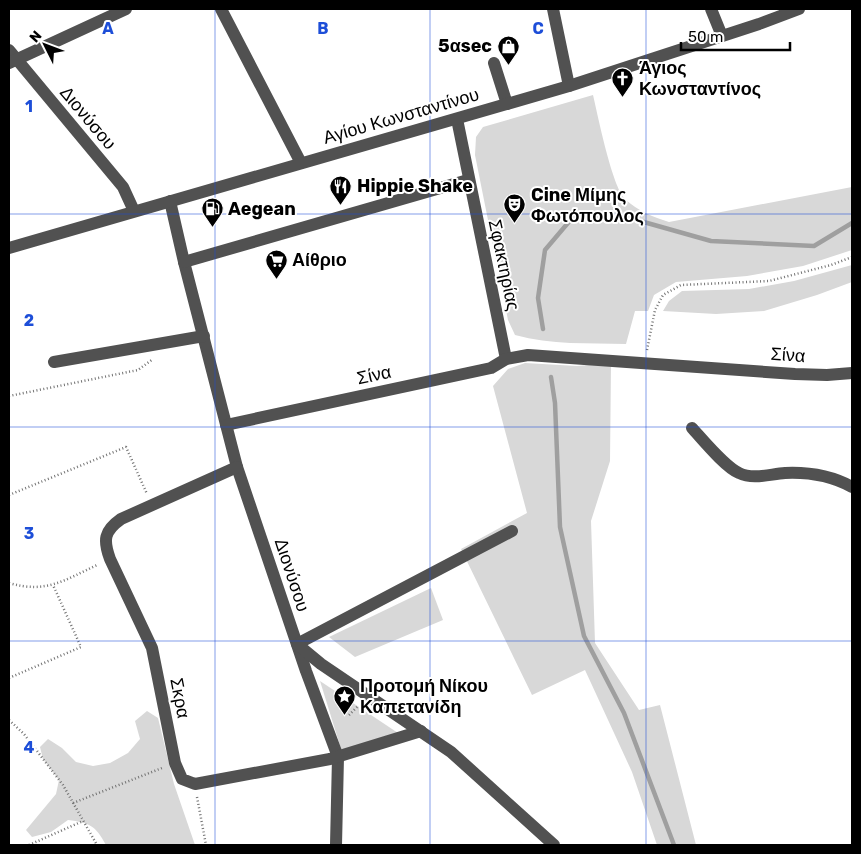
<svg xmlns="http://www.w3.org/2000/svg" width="861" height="854" font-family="Rubik,sans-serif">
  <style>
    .green { fill: #d8d8d8 }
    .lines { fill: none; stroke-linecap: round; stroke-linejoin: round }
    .stream { stroke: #9f9f9f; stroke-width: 4.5 }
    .path { stroke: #737373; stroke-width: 2.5; stroke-dasharray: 1 2.5; stroke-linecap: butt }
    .minor { stroke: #515151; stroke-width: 12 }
    .grid { fill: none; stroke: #1d4ed8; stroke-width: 1; stroke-opacity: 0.55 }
    .labels { text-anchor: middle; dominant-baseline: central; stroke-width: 4; stroke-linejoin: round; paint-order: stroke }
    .poi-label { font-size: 18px; font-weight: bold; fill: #000; stroke: #fff; text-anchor: start }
    .street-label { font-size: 18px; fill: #000; stroke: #fff }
    .grid-label { font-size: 16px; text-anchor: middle; font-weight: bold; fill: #1d4ed8; stroke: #fff; stroke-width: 4; stroke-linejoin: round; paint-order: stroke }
  </style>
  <rect width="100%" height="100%" fill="#fff"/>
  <g class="green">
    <path d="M593,95c5,21 19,91 32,104 13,12 28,18 44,23l183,-35v63l-49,16 -56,10 -71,6 -22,13 -6,16h-13l-9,33c-37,-1 -75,1 -111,-9l-7,-15 -33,-165 1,-18 7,-10z"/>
    <polygon points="852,265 852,282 817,295 764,311 716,314 663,311 669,301 682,291 749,289 794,281"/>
    <polygon points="525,363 577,366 611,363 610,461 591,521 595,643 639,710 660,705 696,845 657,845 632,772 585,670 532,695 461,549 527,513 493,386 508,369"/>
    <polygon points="431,588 443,620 355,657 329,637"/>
    <polygon points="320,681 398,733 342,752"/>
    <path d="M147,711l11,7 16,66 21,61h-89c-11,-20 -16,-22 -38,-25l-17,12 -19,5 -6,-7 30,-36 3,-14 -16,-21 -3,-12 8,-8 14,9 14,14 17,4 17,-3 18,-10 12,-14 -5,-18z"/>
  </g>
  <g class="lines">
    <g class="stream">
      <polyline points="543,329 538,298 545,250 573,217 626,217 711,241 814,246 852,223"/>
      <polyline points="551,377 555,403 560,527 584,636 624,713 674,845"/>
    </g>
    <g class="path">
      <polyline points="647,350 655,310 663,295 681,285 769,281 831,265 852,257"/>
      <polyline points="9,396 138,370 153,359"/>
      <polyline points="9,495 126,447 147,494"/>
      <path d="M9,583c37,11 56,-3 88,-18"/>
      <polyline points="9,678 81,647 53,585"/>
      <polyline points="349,715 358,706"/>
      <polyline points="9,720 24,734 63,785 97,845"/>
      <polyline points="197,797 206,845"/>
      <polyline points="73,803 162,768"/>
      <polyline points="29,845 83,821"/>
    </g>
    <g class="minor">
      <polyline points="221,9 301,163"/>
      <polyline points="553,9 569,86"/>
      <polyline points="711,9 722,36"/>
      <polyline points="9,50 123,187 134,211"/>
      <polyline points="9,63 126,9"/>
      <polyline points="494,63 507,104"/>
      <polyline points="457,119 506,359"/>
      <polyline points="170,201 184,262 237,467 306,671 338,757 336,845"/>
      <polyline points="9,248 569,86 759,24 799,9"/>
      <polyline points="184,262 468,180"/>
      <polyline points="54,362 204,336"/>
      <polyline points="226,425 491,368 506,359 528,355 795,374 827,375 852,373"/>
      <path d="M692,428c11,12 33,39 47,45 14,7 31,1 46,0 23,-1 47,3 67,14"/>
      <path d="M237,467l-116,52c-17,12 -18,21 -11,40l42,89 23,115 7,16 13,5 135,-25 91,-28"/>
      <polyline points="297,644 512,531"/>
      <polyline points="298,645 321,664 451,752 554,845"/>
    </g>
  </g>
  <path class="grid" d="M215,9v836M430,9v836M646,9v836M9,214h843M9,427h843M9,641h843"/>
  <defs>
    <symbol id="shop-pin" viewBox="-11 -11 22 30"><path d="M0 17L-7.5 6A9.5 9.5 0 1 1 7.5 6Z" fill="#000" stroke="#fff"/><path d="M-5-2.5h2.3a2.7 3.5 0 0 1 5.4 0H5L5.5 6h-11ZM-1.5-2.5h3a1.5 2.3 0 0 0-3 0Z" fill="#fff"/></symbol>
    <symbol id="church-pin" viewBox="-11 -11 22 30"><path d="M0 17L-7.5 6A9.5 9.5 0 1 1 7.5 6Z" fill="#000" stroke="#fff"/><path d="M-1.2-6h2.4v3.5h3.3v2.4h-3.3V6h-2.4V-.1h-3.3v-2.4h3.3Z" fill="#fff"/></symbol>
    <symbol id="restaurant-pin" viewBox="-11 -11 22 30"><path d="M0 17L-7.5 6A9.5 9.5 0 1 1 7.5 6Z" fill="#000" stroke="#fff"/><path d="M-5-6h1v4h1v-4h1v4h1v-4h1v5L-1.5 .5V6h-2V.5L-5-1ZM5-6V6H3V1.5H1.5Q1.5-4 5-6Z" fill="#fff"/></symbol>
    <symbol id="theatre-pin" viewBox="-11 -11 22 30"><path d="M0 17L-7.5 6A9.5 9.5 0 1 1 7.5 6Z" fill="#000" stroke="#fff"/><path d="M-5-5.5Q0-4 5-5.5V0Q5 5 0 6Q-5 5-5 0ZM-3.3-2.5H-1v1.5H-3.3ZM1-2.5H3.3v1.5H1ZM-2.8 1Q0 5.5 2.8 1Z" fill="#fff"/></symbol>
    <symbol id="fuel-pin" viewBox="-11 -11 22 30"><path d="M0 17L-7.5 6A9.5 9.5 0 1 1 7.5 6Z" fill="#000" stroke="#fff"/><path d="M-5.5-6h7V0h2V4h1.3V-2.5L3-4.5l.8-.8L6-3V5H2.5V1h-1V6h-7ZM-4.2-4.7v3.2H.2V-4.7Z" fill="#fff"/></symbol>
    <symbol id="supermarket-pin" viewBox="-11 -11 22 30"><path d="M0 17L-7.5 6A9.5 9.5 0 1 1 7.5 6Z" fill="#000" stroke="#fff"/><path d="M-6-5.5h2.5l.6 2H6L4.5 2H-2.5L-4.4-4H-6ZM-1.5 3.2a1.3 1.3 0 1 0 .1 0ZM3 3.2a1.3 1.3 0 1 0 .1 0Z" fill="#fff"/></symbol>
    <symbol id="sight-pin" viewBox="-11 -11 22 30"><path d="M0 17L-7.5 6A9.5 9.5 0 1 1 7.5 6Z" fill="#000" stroke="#fff"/><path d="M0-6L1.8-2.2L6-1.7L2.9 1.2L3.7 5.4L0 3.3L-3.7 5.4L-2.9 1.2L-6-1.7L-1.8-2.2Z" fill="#fff"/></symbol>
  </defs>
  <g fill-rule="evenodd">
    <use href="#shop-pin" x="496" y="34" width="25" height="34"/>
    <use href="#church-pin" x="610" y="66" width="25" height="34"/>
    <use href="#restaurant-pin" x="328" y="174" width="25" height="34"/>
    <use href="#theatre-pin" x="502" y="192" width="25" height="34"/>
    <use href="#fuel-pin" x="200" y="196" width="25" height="34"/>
    <use href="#supermarket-pin" x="264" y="248" width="25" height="34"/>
    <use href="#sight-pin" x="332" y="684" width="25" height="34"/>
  </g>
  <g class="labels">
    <g class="poi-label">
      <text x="492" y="46" text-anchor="end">5αsec</text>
      <text x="639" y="68">Άγιος<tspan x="639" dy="21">Κωνσταντίνος</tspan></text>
      <text x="357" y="186">Hippie Shake</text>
      <text x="531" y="195">Cine Μίμης<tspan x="531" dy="21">Φωτόπουλος</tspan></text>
      <text x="228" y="209">Aegean</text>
      <text x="292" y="260">Αίθριο</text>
      <text x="360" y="686">Προτομή Νίκου<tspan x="360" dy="21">Καπετανίδη</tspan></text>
    </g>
    <g class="street-label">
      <text transform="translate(401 116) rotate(-16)">Αγίου Κωνσταντίνου</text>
      <text transform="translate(88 118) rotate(50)">Διονύσου</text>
      <text transform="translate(504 265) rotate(78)">Σφακτηρίας</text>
      <text transform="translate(788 355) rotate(4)">Σίνα</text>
      <text transform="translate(374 375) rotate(-12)">Σίνα</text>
      <text transform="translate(292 575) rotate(72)">Διονύσου</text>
      <text transform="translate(180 698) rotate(79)">Σκρα</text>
    </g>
  </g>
  <g class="grid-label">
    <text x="108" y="34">A</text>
    <text x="323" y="34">B</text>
    <text x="538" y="34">C</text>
    <text x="29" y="112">1</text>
    <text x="29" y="326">2</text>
    <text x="29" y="539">3</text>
    <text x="29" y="753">4</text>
  </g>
  <rect width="861" height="854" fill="none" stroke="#000000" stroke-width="20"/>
  <g transform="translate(45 45) rotate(312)" stroke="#ffffff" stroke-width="4" paint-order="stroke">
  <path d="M0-4L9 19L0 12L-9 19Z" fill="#000000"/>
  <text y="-8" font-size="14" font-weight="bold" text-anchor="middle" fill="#000000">N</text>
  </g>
  <path d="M681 42v8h109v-8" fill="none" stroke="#000000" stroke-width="2.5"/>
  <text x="688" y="42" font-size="15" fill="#000000" stroke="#ffffff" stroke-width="4" paint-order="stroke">50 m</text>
</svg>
